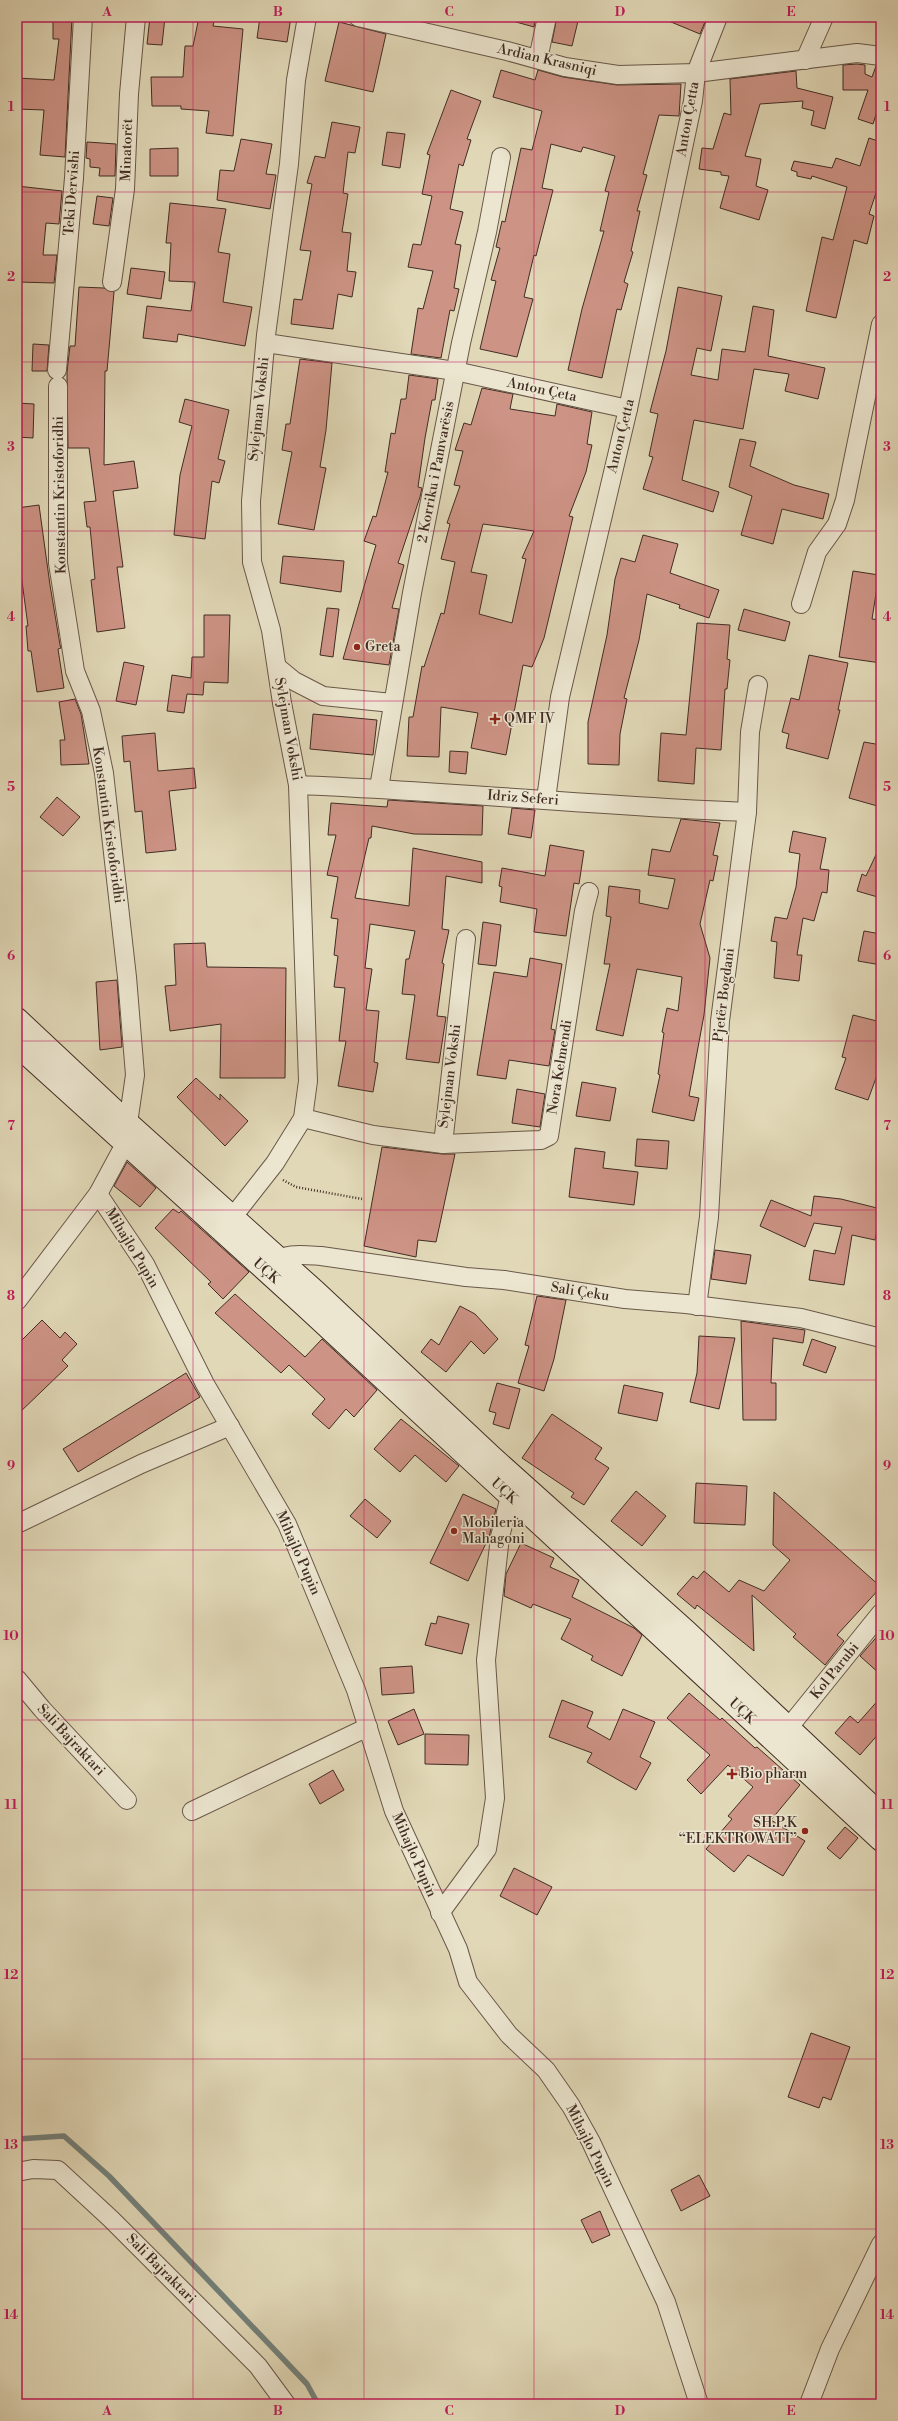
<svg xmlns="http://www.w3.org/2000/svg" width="898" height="2421" font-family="'Libre Bodoni',serif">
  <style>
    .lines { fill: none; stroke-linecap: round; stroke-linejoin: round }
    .stream { stroke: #73817b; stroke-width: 5.5 }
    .building { fill: #cd9385; stroke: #412d24; fill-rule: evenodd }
    .street-casing { stroke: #695849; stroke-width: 20 }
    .secondary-casing { stroke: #412d24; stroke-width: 24 }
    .path { stroke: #412d24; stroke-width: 2.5; stroke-dasharray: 1 2; stroke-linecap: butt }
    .street { stroke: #ece6d0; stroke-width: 18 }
    .secondary { stroke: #ece6d0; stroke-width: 22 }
    .grid { fill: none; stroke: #c2185b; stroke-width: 1; stroke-opacity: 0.55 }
    .poi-dot { fill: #8f2418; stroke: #ece6d0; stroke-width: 1.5 }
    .labels { text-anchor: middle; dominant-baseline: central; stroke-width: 3; stroke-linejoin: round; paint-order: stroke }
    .street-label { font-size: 14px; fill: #412d24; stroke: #ece6d0 }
    .poi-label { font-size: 14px; fill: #412d24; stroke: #ece6d0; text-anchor: start }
    .neatline { fill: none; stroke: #c2185b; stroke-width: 1.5 }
    .grid-label { font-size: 13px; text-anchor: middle; font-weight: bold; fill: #c2185b }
  </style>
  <rect width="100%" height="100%" fill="#e1d8b7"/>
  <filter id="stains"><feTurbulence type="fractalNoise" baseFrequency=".005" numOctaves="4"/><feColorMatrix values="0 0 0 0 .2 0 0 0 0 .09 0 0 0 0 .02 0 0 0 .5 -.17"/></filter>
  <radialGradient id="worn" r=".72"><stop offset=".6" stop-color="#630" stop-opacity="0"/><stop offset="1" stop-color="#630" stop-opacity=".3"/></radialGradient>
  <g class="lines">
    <polyline class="stream" points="17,2139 64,2136 109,2176 307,2384 318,2404"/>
  </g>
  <g class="building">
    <polygon points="53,17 72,17 65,157 40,155 44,110 17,109 17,78 54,80 59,39 53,39"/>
    <polygon points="150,17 165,17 162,45 147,44"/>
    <polygon points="199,17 215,17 213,26 243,29 233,136 206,133 209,111 181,109 181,106 152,106 151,77 183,77 185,46 193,46"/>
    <polygon points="260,17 291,17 287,42 257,38"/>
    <polygon points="517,17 536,17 534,27 516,22"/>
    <polygon points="557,17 578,21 572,46 552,42"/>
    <polygon points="659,17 707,17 700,34"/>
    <polygon points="339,22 386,34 373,92 325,81"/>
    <polygon points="857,64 865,65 865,74 872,77 876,66 881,66 881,99 873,124 858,119 868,90 843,90 843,65"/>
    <polygon points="501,70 535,80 538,70 563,77 617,85 681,84 679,116 659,115 643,174 647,175 637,211 640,211 631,251 633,252 624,282 628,284 621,310 617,309 602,378 568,370 582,309 604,231 600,231 609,192 605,191 615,156 583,147 581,152 551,144 542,188 553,190 536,256 534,255 524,297 533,299 517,357 480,349 496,281 491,280 500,248 496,247 502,221 505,222 521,148 532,150 542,111 493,97"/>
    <polygon points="796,71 797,88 833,97 825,129 811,125 814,111 802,108 803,101 760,104 745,156 761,159 756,186 768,190 759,220 720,208 729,176 721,175 721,172 699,169 702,148 713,149 724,113 731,115 730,79"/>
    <polygon points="451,90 481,101 467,139 471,140 463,166 459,164 450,209 463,212 455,244 461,245 454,288 459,289 454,311 450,310 441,358 411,354 418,308 423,309 433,271 408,267 413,244 421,245 432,196 422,194 430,155 427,154"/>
    <polygon points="332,122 360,127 355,153 348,152 343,193 348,194 342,232 351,233 347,271 356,272 352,297 338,294 333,329 291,324 294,299 302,300 311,251 300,250 312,184 307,183 315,156 325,158"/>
    <polygon points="387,132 405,134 400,168 382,165"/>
    <polygon points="869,138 881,142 881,178 869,214 874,216 867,244 854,240 836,318 806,311 822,237 833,240 847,187 812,176 811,179 797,176 797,172 791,170 794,161 832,168 836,158 860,166"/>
    <polygon points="241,139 272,144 266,174 276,175 270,209 217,200 220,170 234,171"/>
    <polygon points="87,142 116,144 115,176 99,176 100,168 90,167 90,159 86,158"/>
    <polygon points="178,148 178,176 150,176 150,149"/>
    <polygon points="17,186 62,191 59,224 46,223 43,255 57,255 54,283 17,282"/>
    <polygon points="97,196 113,198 109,226 93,224"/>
    <polygon points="170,203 226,209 218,252 230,254 223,302 252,307 245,346 178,334 177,342 143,338 147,306 191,311 195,282 169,281 171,243 166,243"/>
    <polygon points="131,268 165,272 161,299 127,294"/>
    <polygon points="79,287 104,288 114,292 107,371 105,371 104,465 134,461 138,488 113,491 123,567 117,567 125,628 97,632 91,580 95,579 90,527 87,527 84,502 96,501 89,448 68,448 67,372 70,346 75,346"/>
    <polygon points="678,287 722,296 711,351 697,348 691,375 718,380 722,349 745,352 753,306 774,310 768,356 825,368 818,399 785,391 789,374 754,369 743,429 694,420 682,480 719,492 713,512 643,489 653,457 649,456 658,414 650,412 666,351"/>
    <polygon points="33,344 49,345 47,371 32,371"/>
    <polygon points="300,359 332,363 326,430 320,467 326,468 314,530 278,524 292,452 282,450 286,424 290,424"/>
    <polygon points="409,375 438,379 435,400 432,400 425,438 418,487 422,488 420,497 398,563 404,565 392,608 399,609 389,665 343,659 376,545 364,541 373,516 376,517 388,472 385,472 391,433 395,434 401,399 406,399"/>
    <path d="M482,388l31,6 -3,15 45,7 2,-12 35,8 -5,32 5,1 -6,27 -17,44 4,1 -29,121 -12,29 -9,-2 -17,90 -35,-7 7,-35 -37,-6 -2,50 -32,-1 2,-39h4l9,-51 2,1 17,-54 3,1 11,-52 -14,-3 9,-35 -3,-1 13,-37 -6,-1 9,-34 -8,-1 9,-27 7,2zM483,524l51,7 -12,27 4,1 -14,64 -33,-9 8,-39 -16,-3z"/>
    <polygon points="185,399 229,410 218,459 225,461 219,483 212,481 205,539 174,535 180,475 192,426 179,422"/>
    <polygon points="17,403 34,404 33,438 17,437"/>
    <polygon points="740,439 756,442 750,466 794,485 829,494 823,519 782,509 773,544 741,535 752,496 729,487"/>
    <polygon points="39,505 50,585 60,645 61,648 58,649 64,688 37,692 31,651 28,651 26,626 28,626 17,544 17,508"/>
    <polygon points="643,535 678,544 670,573 719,590 709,618 679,608 680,605 647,594 639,640 624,698 627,699 620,734 619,765 588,764 588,722 607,635 615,579 621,558 635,562"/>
    <polygon points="283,556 344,561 341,592 280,583"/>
    <polygon points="853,571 879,575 872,619 881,620 881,663 839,657"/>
    <polygon points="327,608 339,609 333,657 320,655"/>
    <polygon points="744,609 790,622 785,641 738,630"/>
    <polygon points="204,615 230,615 228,683 204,682 203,695 187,694 184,713 167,711 172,675 191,678 192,657 204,657"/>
    <polygon points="697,623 730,625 727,659 730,660 727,689 725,689 721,750 696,748 694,784 658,781 661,733 686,735"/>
    <polygon points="809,655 848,663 838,710 840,710 828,759 786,748 789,734 782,732 791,698 799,700"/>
    <polygon points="124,662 144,666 136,705 116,701"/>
    <polygon points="75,699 81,714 89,764 61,765 60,740 65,740 59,702"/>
    <polygon points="313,714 377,720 373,755 310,749"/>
    <polygon points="155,733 158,771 194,768 196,788 169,791 176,850 146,853 142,811 135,812 130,761 124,762 122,736"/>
    <polygon points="864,742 881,745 881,807 849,798"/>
    <polygon points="450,751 468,752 466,774 449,772"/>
    <polygon points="57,797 80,817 63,836 40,817"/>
    <polygon points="388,800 483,806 482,835 414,834 372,826 371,838 369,838 355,898 409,906 413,848 482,862 482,883 446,876 442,929 449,930 442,963 444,964 437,1016 446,1017 439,1063 406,1059 415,995 402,994 406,959 409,959 415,931 370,924 365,968 372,969 366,1010 379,1011 374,1062 378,1063 373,1092 338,1086 346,1041 339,1041 345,988 334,987 338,956 334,955 338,919 331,918 338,877 327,875 336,835 328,835 331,803 387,807"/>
    <polygon points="512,808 535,810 531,838 508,834"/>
    <polygon points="681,819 720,823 713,855 718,856 713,881 710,880 700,924 710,958 704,1015 689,1096 699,1098 694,1121 652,1112 660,1075 658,1074 664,1033 662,1032 667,1008 678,1011 682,977 637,969 623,1036 596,1030 610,964 604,964 611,917 606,916 609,886 640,890 639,903 668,909 675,879 648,875 652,849 670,852"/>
    <polygon points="793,831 826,838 820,869 829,870 827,893 822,892 814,921 803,918 797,955 802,955 799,981 774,978 777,942 771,941 775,917 787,919 796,887 800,854 789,852"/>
    <polygon points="881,844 881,898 857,891 862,874 866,876"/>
    <polygon points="550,845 584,851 579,884 574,883 566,936 534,932 537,909 500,902 502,887 499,886 502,868 545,876"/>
    <polygon points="483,922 501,925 496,966 478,964"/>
    <polygon points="864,931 881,934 881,965 858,961"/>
    <polygon points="205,943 207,967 286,968 285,1078 220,1078 221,1024 170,1031 165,986 176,985 174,944"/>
    <polygon points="530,958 562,964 551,1029 555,1030 549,1066 509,1060 506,1079 477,1075 494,972 527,977"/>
    <polygon points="117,980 122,1047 100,1050 96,982"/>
    <polygon points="853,1015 881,1022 881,1064 868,1100 835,1089 846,1058 842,1057"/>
    <polygon points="196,1078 220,1100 220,1094 248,1121 225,1146 177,1097"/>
    <polygon points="582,1082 616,1088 610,1121 576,1116"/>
    <polygon points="517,1089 545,1094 540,1127 512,1123"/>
    <polygon points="637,1139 669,1141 667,1169 635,1166"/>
    <polygon points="382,1147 442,1154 455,1154 436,1242 418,1240 416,1257 364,1246"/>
    <polygon points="575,1148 605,1152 603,1168 638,1172 634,1205 569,1197"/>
    <polygon points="127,1162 156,1188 140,1207 114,1186"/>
    <polygon points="814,1196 841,1199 881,1209 875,1240 852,1235 844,1285 809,1280 814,1250 835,1254 842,1227 814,1223 805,1247 760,1226 771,1200 811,1216"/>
    <polygon points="173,1209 179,1213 181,1211 249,1272 223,1299 208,1284 211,1282 155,1228"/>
    <polygon points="715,1250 751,1255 746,1284 711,1279"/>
    <polygon points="235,1294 305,1357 322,1339 377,1390 354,1417 346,1409 329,1429 312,1414 325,1399 289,1365 281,1373 215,1313"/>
    <polygon points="537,1296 566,1300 554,1359 544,1391 518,1383 529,1346 525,1345"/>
    <polygon points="460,1306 475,1314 498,1339 484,1354 471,1341 446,1372 421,1352 431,1339 439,1345"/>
    <polygon points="42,1320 60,1338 65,1332 77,1344 62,1360 68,1366 17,1415 17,1345"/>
    <polygon points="741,1321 805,1330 803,1343 773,1338 771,1383 776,1383 776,1420 743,1420"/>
    <polygon points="699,1336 735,1338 719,1409 690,1402 697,1373"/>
    <polygon points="812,1339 836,1347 826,1373 803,1365"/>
    <polygon points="186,1373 200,1397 78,1472 63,1449"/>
    <polygon points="497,1383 520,1389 509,1429 493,1424 496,1413 489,1411"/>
    <polygon points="624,1385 663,1393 657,1421 618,1413"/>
    <polygon points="552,1414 602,1448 595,1459 609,1468 584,1505 571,1497 574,1493 522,1458"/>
    <polygon points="401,1419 459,1466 446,1482 415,1455 400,1472 374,1449"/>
    <polygon points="696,1483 747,1486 745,1525 694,1523"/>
    <polygon points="636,1491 666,1516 642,1546 611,1521"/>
    <polygon points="774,1492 881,1587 837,1635 844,1641 825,1665 793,1637 796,1634 752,1595 754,1651 697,1605 695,1609 677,1594 693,1576 697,1579 704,1571 729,1592 739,1580 764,1591 790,1560 773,1545"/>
    <polygon points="463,1494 496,1509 489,1537 468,1581 430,1563"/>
    <polygon points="365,1499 391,1521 377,1538 350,1516"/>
    <polygon points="521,1543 554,1558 550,1567 579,1580 572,1597 634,1628 642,1635 622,1676 591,1660 593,1656 561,1639 571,1619 533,1604 531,1608 504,1596 506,1574"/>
    <polygon points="438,1616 469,1624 462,1654 425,1645 431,1623 436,1624"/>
    <polygon points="881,1632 881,1675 860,1656"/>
    <polygon points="412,1666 414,1693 382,1695 380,1668"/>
    <polygon points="689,1693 720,1720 722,1718 755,1748 757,1747 800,1785 771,1820 805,1841 783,1876 748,1855 734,1872 706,1849 732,1819 728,1816 753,1787 728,1765 701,1794 687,1780 710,1755 667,1718"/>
    <polygon points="881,1697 881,1731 860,1755 835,1733 850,1716 858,1723"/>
    <polygon points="562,1700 593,1712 587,1727 610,1740 623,1709 655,1722 640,1757 651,1763 636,1790 587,1762 592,1753 549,1737"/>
    <polygon points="414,1709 424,1734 398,1745 388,1721"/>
    <polygon points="425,1734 469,1735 468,1765 425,1764"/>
    <polygon points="333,1770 344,1790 320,1804 309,1784"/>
    <polygon points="845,1827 858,1838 840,1859 827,1848"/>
    <polygon points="514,1868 552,1887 537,1915 500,1896"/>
    <polygon points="811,2033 850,2047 831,2100 823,2097 819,2108 788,2097"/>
    <polygon points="699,2175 710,2196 681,2211 671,2190"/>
    <polygon points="600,2211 610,2235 592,2243 581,2220"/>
  </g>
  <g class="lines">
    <defs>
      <g id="street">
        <polyline points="358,17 507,51 565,67 618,75 696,73 857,53 881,56"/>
        <polyline points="538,59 547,17"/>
        <polyline points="805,60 824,17"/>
        <polyline points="112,282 125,189 129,94 136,17"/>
        <polyline points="266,343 455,371 628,409"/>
        <polyline points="57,370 74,178 83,17"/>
        <polyline points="801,604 817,552 837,524 845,500 881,324"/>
        <polyline points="277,667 294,681 323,696 392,703"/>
        <path d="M298,785c150,6 299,21 449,27"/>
        <polyline points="379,788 412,593 461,343 487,232 501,157"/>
        <polyline points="546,799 560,697 628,409 693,101 696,73 718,17"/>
        <polyline points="303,1118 373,1135 443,1144 466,939"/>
        <polyline points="443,1144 541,1140 549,1136 584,911 589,892"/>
        <polyline points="98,1194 145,1264 205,1384 287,1524 356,1690 394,1811 458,1949 468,1982 509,2035 546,2070 571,2106 591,2142 666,2302 699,2404"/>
        <polyline points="224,1228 275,1163 303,1118 308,1081 298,785 282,703 271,630 252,562 251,501 266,335 289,164 296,80 307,17"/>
        <path d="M271,1264c12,-12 33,-9 50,-8l145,21 38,3 121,19 61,5 115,14 80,20"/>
        <polyline points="17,1301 98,1194 125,1144 135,1075 127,977 104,773 91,711 75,671 58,563 58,386"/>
        <polyline points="697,1306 709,1217 720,1021 747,812 750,732 758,685"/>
        <polyline points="17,1524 141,1464 230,1426"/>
        <polyline points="17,1679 42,1709 127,1800"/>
        <polyline points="781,1737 881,1613"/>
        <polyline points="192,1811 368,1727"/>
        <polyline points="440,1913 487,1849 495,1798 486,1660 500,1537 513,1484"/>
        <polyline points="17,2172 33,2169 58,2170 111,2219 258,2366 286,2404"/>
        <polyline points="809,2404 830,2349 881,2244"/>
      </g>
      <g id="secondary">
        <polyline points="17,1019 129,1124 316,1292 493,1458 687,1632 881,1815"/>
        <polyline points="17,1045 304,1305 881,1840"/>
      </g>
    </defs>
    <use href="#street" class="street-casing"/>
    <use href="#secondary" class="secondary-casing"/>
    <polyline class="path" points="283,1180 296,1187 362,1199"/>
    <use href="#street" class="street"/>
    <use href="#secondary" class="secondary"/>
  </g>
  <path class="grid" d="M193,17v2387M364,17v2387M534,17v2387M705,17v2387M17,192h864M17,362h864M17,531h864M17,701h864M17,871h864M17,1041h864M17,1210h864M17,1380h864M17,1550h864M17,1720h864M17,1890h864M17,2059h864M17,2229h864"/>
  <g class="poi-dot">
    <circle cx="357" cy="647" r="4"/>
    <path d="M493 713h4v4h4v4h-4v4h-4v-4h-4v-4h4z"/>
    <circle cx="454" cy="1531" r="4"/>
    <path d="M730 1768h4v4h4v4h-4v4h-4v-4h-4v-4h4z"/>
    <circle cx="805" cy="1831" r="4"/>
  </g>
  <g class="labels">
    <g class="street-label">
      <text transform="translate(547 60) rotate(13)">Ardian Krasniqi</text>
      <text transform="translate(688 119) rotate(-80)">Anton Çetta</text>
      <text transform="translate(127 150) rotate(-88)">Minatorët</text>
      <text transform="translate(72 193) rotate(-86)">Teki Dervishi</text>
      <text transform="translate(542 390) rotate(12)">Anton Çeta</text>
      <text transform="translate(259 409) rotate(-84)">Sylejman Vokshi</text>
      <text transform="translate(621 436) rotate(-76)">Anton Çetta</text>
      <text transform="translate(436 472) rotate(-79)">2 Korriku i Pamvarësis</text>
      <text transform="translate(60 495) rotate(-91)">Konstantin Kristoforidhi</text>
      <text transform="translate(288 729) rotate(80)">Sylejman Vokshi</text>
      <text transform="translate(523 798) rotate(4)">Idriz Seferi</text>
      <text transform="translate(108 825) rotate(82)">Konstantin Kristoforidhi</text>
      <text transform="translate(724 995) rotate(-83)">Pjetër Bogdani</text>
      <text transform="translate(560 1067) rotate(-81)">Nora Kelmendi</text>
      <text transform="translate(450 1076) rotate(-83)">Sylejman Vokshi</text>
      <text transform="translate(132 1248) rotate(59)">Mihajlo Pupin</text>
      <text transform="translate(266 1271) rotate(42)">UÇK</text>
      <text transform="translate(580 1292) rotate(9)">Sali Çeku</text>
      <text transform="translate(504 1491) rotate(43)">UÇK</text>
      <text transform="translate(298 1553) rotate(66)">Mihajlo Pupin</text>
      <text transform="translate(835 1671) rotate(-51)">Kol Parubi</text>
      <text transform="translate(742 1711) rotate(43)">UÇK</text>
      <text transform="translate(71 1740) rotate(47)">Sali Bajraktari</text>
      <text transform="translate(414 1855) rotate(66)">Mihajlo Pupin</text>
      <text transform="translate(590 2146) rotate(63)">Mihajlo Pupin</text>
      <text transform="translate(161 2269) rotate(45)">Sali Bajraktari</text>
    </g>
    <g class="poi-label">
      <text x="365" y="647">Greta</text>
      <text x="504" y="719">QMF IV</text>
      <text x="462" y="1523">Mobileria<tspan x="462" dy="16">Mahagoni</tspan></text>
      <text x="740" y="1774">Bio pharm</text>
      <text x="797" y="1823" text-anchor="end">SH.P.K<tspan x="797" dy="16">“ELEKTROWATI”</tspan></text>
    </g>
  </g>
  <rect width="898" height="2421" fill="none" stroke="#e1d8b7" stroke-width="44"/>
  <rect x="22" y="22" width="854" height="2377" class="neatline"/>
  <g class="grid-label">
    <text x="107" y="16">A</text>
    <text x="278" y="16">B</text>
    <text x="449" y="16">C</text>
    <text x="620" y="16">D</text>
    <text x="791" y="16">E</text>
    <text x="11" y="111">1</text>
    <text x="887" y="111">1</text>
    <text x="11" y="281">2</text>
    <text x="887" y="281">2</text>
    <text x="11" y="451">3</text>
    <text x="887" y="451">3</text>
    <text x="11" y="621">4</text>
    <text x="887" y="621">4</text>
    <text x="11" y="791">5</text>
    <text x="887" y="791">5</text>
    <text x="11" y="960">6</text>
    <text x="887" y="960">6</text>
    <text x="11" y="1130">7</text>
    <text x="887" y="1130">7</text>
    <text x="11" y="1300">8</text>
    <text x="887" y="1300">8</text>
    <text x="11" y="1470">9</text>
    <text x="887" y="1470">9</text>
    <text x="11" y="1640">10</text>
    <text x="887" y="1640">10</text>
    <text x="11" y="1809">11</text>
    <text x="887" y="1809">11</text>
    <text x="11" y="1979">12</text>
    <text x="887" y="1979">12</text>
    <text x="11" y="2149">13</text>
    <text x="887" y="2149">13</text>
    <text x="11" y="2319">14</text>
    <text x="887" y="2319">14</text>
    <text x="107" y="2415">A</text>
    <text x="278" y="2415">B</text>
    <text x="449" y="2415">C</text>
    <text x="620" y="2415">D</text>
    <text x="791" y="2415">E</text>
  </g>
  <rect width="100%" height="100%" filter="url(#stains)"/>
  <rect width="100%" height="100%" fill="url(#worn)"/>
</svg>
